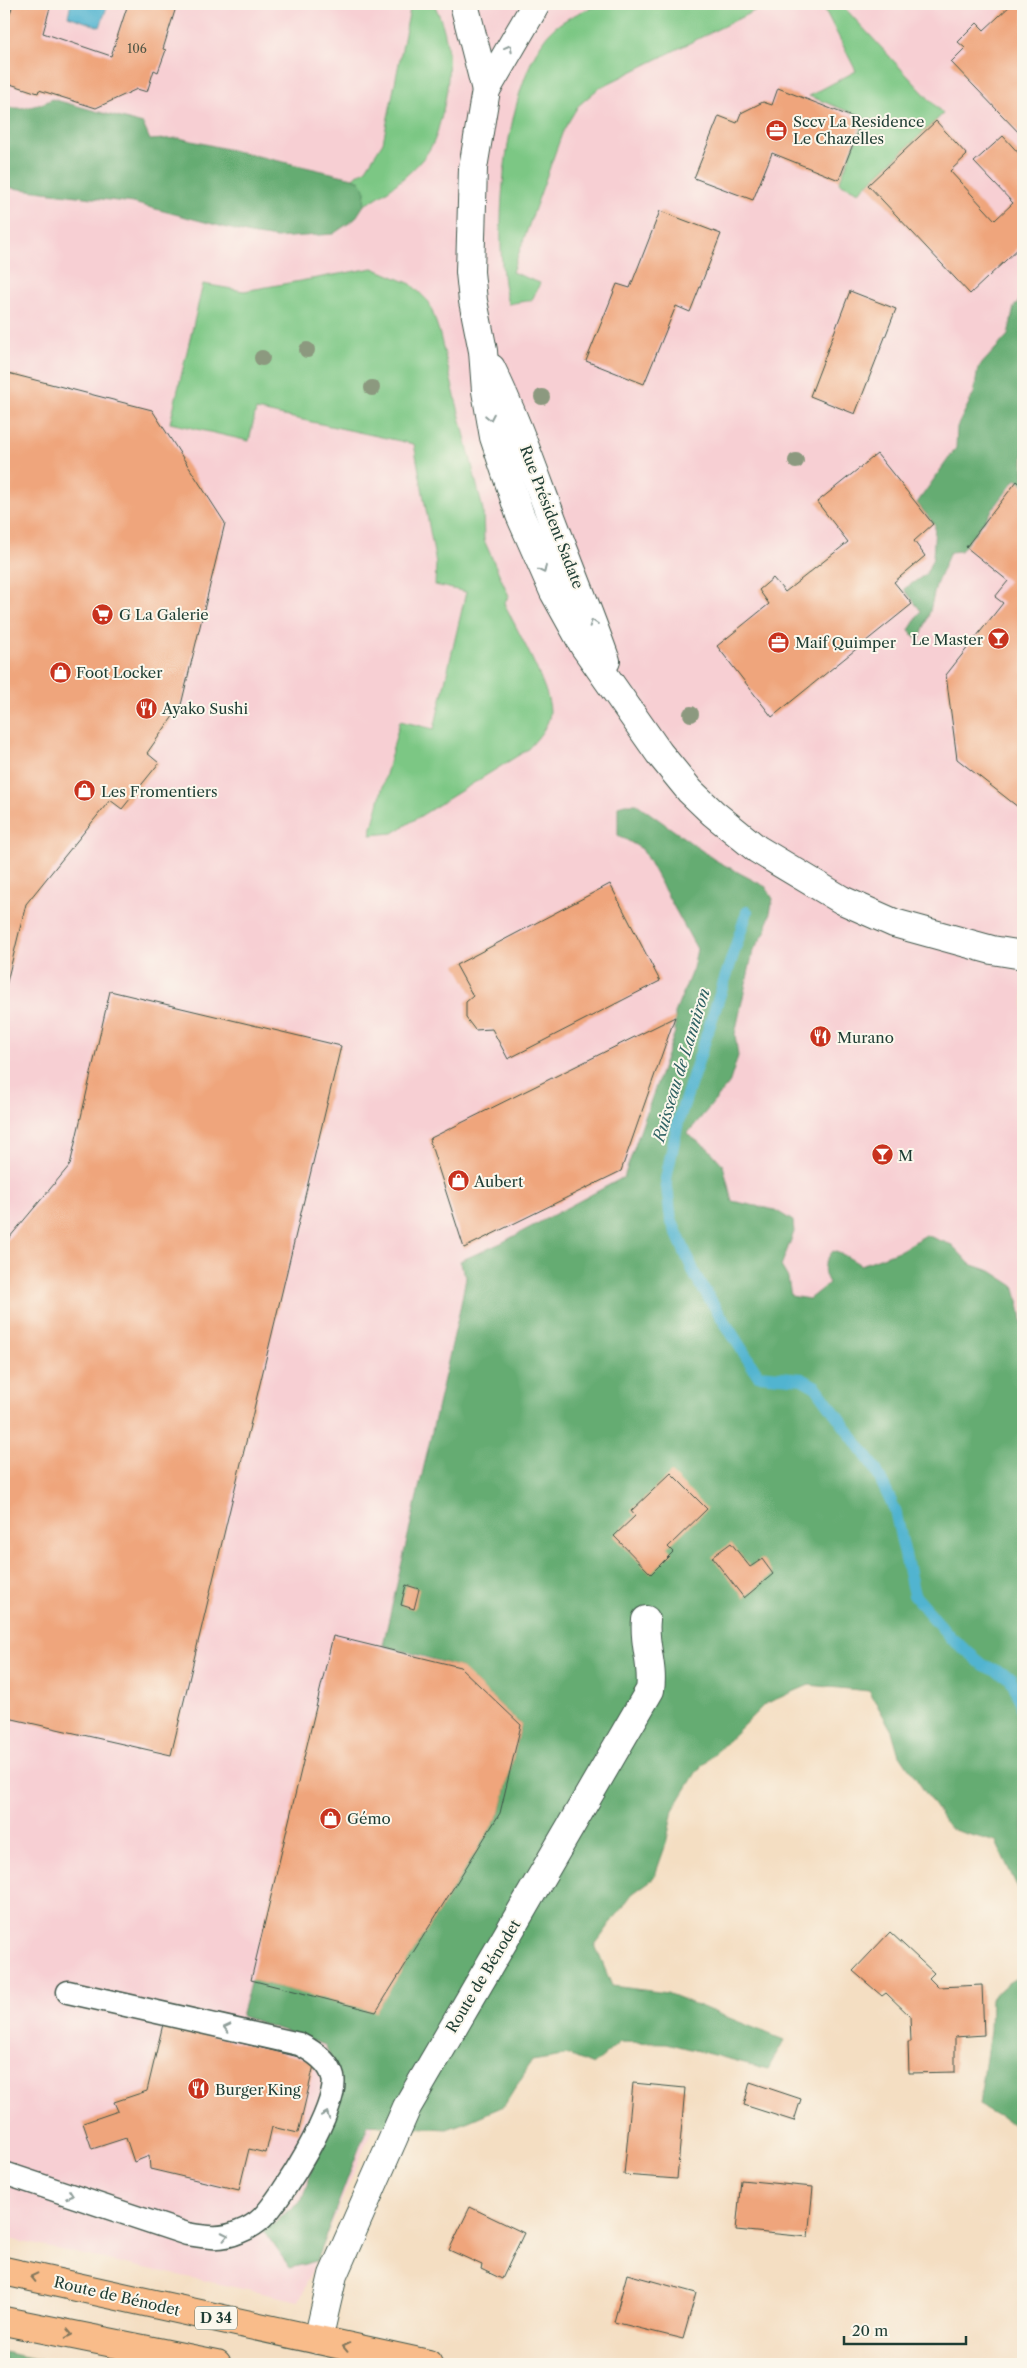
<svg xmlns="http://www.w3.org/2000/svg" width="1027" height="2368" font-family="'Libre Caslon Text',serif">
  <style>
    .built { fill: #f7cfd3 }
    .green { fill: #7cc784; stroke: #4e825c }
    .forest { fill: #65ac72; stroke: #427453 }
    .water { fill: #51b4d0; stroke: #387882 }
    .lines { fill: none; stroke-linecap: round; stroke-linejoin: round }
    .stream { stroke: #51b4d0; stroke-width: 12 }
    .building { fill: #efa57c }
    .service-casing { stroke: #3f5549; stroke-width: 25 }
    .minor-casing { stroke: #3f5549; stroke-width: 30 }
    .tertiary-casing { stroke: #3f5549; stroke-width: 30 }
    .primary-casing { stroke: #3f5549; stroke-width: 30 }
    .service { stroke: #fff; stroke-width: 22 }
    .minor { stroke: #fff; stroke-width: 28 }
    .tertiary { stroke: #fff; stroke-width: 28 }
    .primary { stroke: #f9bc8a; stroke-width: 28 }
    .tree { fill: #8c997f }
    .oneway { stroke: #8f9e9a }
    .oneway2 { stroke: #81765b }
    .labels { text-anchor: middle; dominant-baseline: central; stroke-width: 4; stroke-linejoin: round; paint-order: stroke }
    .number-label { font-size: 12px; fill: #535746 }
    .shield { fill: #fbf7ec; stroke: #61756b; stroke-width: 1 }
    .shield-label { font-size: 14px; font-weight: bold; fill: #1f3d34 }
    .poi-label { font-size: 15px; fill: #1f3d34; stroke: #fbf7ec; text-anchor: start }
    .street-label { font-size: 15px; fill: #1f3d34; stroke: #fbf7ec }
    .water-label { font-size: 16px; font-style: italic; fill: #2e6163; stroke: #fbf7ec }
  </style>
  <rect width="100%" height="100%" fill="#fbf7ec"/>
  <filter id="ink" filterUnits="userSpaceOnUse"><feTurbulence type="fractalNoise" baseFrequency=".02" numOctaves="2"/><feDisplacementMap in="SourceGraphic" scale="10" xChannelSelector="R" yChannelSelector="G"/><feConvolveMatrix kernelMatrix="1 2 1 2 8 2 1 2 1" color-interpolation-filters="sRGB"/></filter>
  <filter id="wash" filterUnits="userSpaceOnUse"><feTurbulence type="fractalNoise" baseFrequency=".0096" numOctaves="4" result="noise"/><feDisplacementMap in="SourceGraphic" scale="20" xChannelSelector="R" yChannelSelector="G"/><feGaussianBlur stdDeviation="1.12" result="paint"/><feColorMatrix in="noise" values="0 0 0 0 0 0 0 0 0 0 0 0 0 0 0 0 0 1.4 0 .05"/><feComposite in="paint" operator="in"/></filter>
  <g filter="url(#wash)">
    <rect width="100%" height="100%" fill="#f4dec2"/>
    <polygon class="built" points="4,4 540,4 565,9 578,4 1023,4 1023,1389 548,1717 299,2301 4,2238"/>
    <g class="green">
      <path d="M358,4h76c19,37 17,76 7,115 -3,8 -4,18 -9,26 -11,22 -46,49 -68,60v-13l-4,-11 -7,-3 13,-9 17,-27 27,-133 -13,-3z"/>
      <path d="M605,4h163l-169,84 -21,18 -15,25 -51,141 28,11 -8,17 -24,4c-17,-66 -4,-216 40,-270 13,-15 39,-26 57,-30z"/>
      <polygon points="822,4 841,4 943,114 859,192 839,183 865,118 809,96 856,71"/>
      <path d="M373,268l38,16 18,18 10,29 44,179 1,30 25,56 -5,7c11,23 46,85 46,108 0,15 -14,29 -23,39l-134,83 -23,2 30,-114 34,8 32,-137 -31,-7 1,-21 -22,-120 -158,-34 -7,31 -79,-18 33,-139 41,7z"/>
    </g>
    <g class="forest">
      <path d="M52,99l91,25 7,16 29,-2 174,40 7,3 5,11 -1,13 -9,14 -22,15 -57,4 -26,-4 -117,-31 -129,-16v-82c13,7 35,1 48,-6z"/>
      <polygon points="1023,296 1023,484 1016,479 961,551 950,552 936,585 930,611 919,642 909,630 921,611 904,589 926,574 933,558 935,525 917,503 956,448 957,427 974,393 978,368 1008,335 1014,307"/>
      <path d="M625,804h12l78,56 51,27 7,12 -7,32 -13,20 -18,83 3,22 -9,28 -42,50 22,15 14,16 9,36 43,9 18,11 1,11 -13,34 7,12 3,18 18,3 20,-16c-8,-14 -5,-20 4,-32l11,4 17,10 40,-15 25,-15 26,10 18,19 21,7 23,15c6,19 10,39 9,59 0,17 -6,21 0,39v515l-27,-57 -46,-13 -52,-77 -6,-21 -23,-40 -60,-6 -44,19 -68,67 -24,39 -7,34 -12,34 -22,16 -37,51 17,41 55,7 117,47 -16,29 -101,-26 -47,-1 -27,23 -24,-10 -37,6 -28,45 -35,15 -22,8 -79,-4 -52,136 -26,7 -26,-37 38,-31 39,-121 -16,-34 -84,-29 10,-36 125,31 124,-198 21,-88 -61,-58 -77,-22 77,-336 6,-32 -6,-16 41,-18 123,-66 51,-145v-19l18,-45 4,-19 -55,-100 -24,-14v-29z"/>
      <polygon points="1023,1974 1023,2130 979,2105 990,2031 991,1998 1008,1983"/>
      <polygon points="4,2352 58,2364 4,2364"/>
    </g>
    <polygon class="water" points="71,4 108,4 100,27 68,16"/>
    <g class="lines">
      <polyline class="stream" points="747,912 678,1122 666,1179 671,1220 696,1277 758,1375 802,1379 816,1387 875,1468 895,1510 914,1595 951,1638 983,1665 1010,1677 1020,1700 1023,1715"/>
    </g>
    <g id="blocks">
      <g class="building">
        <polygon points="13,4 51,4 43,33 111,56 128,4 177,4 163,49 166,50 158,72 154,70 147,92 137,89 96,108 39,90 38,93 4,82 4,32"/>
        <polygon points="1012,4 1019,4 1023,8 1023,137 951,62 965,48 958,42 977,23 984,30"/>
        <polygon points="778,88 862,121 839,180 772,153 753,200 694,178 719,116 737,123 741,113 763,102 772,105"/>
        <polygon points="936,121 967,155 950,171 995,220 1013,203 974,162 1003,136 1023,158 1023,244 970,294 868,185"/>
        <polygon points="660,211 721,234 690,312 676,306 644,384 586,361 617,284 630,288"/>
        <polygon points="850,291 896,309 855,414 810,396"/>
        <polygon points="4,372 152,410 225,523 181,705 147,753 159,763 122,809 110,800 26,904 4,994"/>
        <polygon points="877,454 933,524 914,541 925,556 894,582 912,604 772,717 717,646 769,604 759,590 773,578 785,592 848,542 817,502"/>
        <polygon points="1017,481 1023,486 1023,811 957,759 946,675 1003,603 995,597 1008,581 966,547"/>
        <polygon points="610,884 660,981 508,1059 492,1029 475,1030 466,1018 466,1002 473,996 456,965"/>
        <polygon points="110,991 341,1046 171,1755 4,1717 4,1244 70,1165"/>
        <polygon points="675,1017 621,1171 464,1248 429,1139"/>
        <polygon points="671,1473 707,1509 668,1547 673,1552 651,1574 614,1536 635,1516 631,1511"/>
        <polygon points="731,1543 750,1567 762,1559 773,1574 744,1598 712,1557"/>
        <polygon points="406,1585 419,1589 414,1609 401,1605"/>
        <polygon points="333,1636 460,1667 521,1725 500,1813 376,2012 251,1980"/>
        <polygon points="890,1932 934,1973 929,1978 938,1987 982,1985 984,2035 955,2037 955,2072 909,2073 908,2042 911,2042 910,2016 886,1993 882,1996 853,1971"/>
        <polygon points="163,2024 315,2061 298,2133 272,2127 266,2153 249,2149 239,2190 150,2169 149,2156 134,2162 126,2138 92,2149 83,2123 118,2111 114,2102 147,2091"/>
        <polygon points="750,2082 801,2099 794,2121 744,2105"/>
        <polygon points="633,2083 685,2088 677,2179 624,2175"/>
        <polygon points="741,2180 813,2187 808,2237 736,2230"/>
        <polygon points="470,2207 524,2233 502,2279 481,2269 482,2265 449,2250"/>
        <polygon points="627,2274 696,2293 683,2339 614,2322"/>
        <polygon points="885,2362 901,2363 901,2364 885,2364"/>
      </g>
    </g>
  </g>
  <g filter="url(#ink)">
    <use href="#blocks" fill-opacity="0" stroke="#3f5549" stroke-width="1"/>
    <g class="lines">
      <defs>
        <path id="service" d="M4,2173l183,61c18,3 34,6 52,-2 8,-3 17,-8 23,-14 20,-20 78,-113 71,-141 -4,-16 -20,-26 -34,-33l-231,-52"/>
        <path id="minor" d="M318,2340l15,-65 74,-168 243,-417c4,-24 -7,-47 -4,-70"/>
        <g id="tertiary">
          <polyline points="464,4 486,90"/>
          <polyline points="536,4 486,90 473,168 470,272 473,301 483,351 486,391 494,437 520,515 554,592 584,646 659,753 690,791 713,813 757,849 842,900 894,923 992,950 1023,955"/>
          <path d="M491,368c28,57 47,116 70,175 15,39 31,78 45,118"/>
        </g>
        <g id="primary">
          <polyline points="4,2271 428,2364"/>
          <polyline points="4,2321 217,2364"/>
        </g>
      </defs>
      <use href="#service" class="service-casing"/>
      <use href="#minor" class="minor-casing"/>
      <use href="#tertiary" class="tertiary-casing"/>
      <use href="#primary" class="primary-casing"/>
      <use href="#service" class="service"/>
      <use href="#minor" class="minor"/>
      <use href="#tertiary" class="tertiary"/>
      <use href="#primary" class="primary"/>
    </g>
    <g class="tree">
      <circle cx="307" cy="350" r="8"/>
      <circle cx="262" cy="358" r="8"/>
      <circle cx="372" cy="388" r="8"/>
      <circle cx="542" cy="397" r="8"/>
      <circle cx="796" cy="461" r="8"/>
      <circle cx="691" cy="714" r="8"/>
    </g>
    <defs><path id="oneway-chevron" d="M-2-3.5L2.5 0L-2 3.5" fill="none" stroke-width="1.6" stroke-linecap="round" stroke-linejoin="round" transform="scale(1.25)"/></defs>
    <g class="oneway">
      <use href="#oneway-chevron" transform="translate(509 48) rotate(-61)"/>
      <use href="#oneway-chevron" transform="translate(490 417) rotate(79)"/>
      <use href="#oneway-chevron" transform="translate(543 570) rotate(65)"/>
      <use href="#oneway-chevron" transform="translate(593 623) rotate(-108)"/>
      <use href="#oneway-chevron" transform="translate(227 2028) rotate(-167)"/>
      <use href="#oneway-chevron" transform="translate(326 2115) rotate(-68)"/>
      <use href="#oneway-chevron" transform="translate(70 2195) rotate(19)"/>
      <use href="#oneway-chevron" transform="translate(225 2236) rotate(-12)"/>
    </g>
    <g class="oneway2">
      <use href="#oneway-chevron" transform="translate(34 2277) rotate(-167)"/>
      <use href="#oneway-chevron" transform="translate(69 2334) rotate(11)"/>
      <use href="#oneway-chevron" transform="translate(346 2347) rotate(-168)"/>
    </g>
  </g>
  <defs>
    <symbol id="office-disc" viewBox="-11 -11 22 22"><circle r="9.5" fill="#c8321e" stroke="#fbf7ec"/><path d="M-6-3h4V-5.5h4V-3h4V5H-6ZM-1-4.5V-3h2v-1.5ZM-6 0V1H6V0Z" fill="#fff"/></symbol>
    <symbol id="supermarket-disc" viewBox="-11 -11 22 22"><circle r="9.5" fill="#c8321e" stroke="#fbf7ec"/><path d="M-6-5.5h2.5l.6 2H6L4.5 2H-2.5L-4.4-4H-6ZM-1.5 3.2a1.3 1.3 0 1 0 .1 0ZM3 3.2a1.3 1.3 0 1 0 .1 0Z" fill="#fff"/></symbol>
    <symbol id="bar-disc" viewBox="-11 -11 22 22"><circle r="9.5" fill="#c8321e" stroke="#fbf7ec"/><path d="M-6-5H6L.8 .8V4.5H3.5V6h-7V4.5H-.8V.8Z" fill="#fff"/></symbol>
    <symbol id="shop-disc" viewBox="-11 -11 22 22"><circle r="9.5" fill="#c8321e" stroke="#fbf7ec"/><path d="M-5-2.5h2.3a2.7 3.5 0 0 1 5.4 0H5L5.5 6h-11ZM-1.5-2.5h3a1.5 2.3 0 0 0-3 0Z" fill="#fff"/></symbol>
    <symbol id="restaurant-disc" viewBox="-11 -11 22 22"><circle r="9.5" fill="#c8321e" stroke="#fbf7ec"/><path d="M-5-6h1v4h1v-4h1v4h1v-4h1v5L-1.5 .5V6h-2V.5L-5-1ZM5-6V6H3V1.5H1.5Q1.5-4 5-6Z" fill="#fff"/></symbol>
  </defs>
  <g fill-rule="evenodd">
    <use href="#office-disc" x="764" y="118" width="25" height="25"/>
    <use href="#supermarket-disc" x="90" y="602" width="25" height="25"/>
    <use href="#bar-disc" x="986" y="626" width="25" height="25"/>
    <use href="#office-disc" x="766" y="630" width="25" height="25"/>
    <use href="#shop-disc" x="48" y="660" width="25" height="25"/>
    <use href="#restaurant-disc" x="134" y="696" width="25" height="25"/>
    <use href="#shop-disc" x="72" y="778" width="25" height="25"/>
    <use href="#restaurant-disc" x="808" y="1024" width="25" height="25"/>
    <use href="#bar-disc" x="870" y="1142" width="25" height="25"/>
    <use href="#shop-disc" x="446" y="1168" width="25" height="25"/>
    <use href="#shop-disc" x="318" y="1806" width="25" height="25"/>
    <use href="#restaurant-disc" x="186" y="2076" width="25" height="25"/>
  </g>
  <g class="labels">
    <g class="number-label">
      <text x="137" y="48">106</text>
    </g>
    <rect class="shield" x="195" y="2306.5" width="42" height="23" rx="4"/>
    <g class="shield-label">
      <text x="216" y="2318">D 34</text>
    </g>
    <g class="poi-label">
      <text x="793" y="121">Sccv La Residence<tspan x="793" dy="17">Le Chazelles</tspan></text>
      <text x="119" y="614">G La Galerie</text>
      <text x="983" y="639" text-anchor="end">Le Master</text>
      <text x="795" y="642">Maif Quimper</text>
      <text x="76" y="672">Foot Locker</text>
      <text x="162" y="708">Ayako Sushi</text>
      <text x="101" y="791">Les Fromentiers</text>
      <text x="837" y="1037">Murano</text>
      <text x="898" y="1155">M</text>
      <text x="474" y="1181">Aubert</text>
      <text x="347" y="1818">Gémo</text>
      <text x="215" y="2089">Burger King</text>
    </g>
    <g class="street-label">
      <text transform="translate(552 517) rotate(69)">Rue Président Sadate</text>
      <text transform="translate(483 1976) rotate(-59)">Route de Bénodet</text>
      <text transform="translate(117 2296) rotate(13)">Route de Bénodet</text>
    </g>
    <g class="water-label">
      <text transform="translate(681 1065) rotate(-73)">Ruisseau de Lanniron</text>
    </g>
  </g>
  <rect width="1027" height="2368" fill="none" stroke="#fbf7ec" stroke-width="20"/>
  <path d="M844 2336v8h122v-8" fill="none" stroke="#1f3d34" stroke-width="2.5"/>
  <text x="852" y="2336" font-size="15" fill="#1f3d34" stroke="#fbf7ec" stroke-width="4" paint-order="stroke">20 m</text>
</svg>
